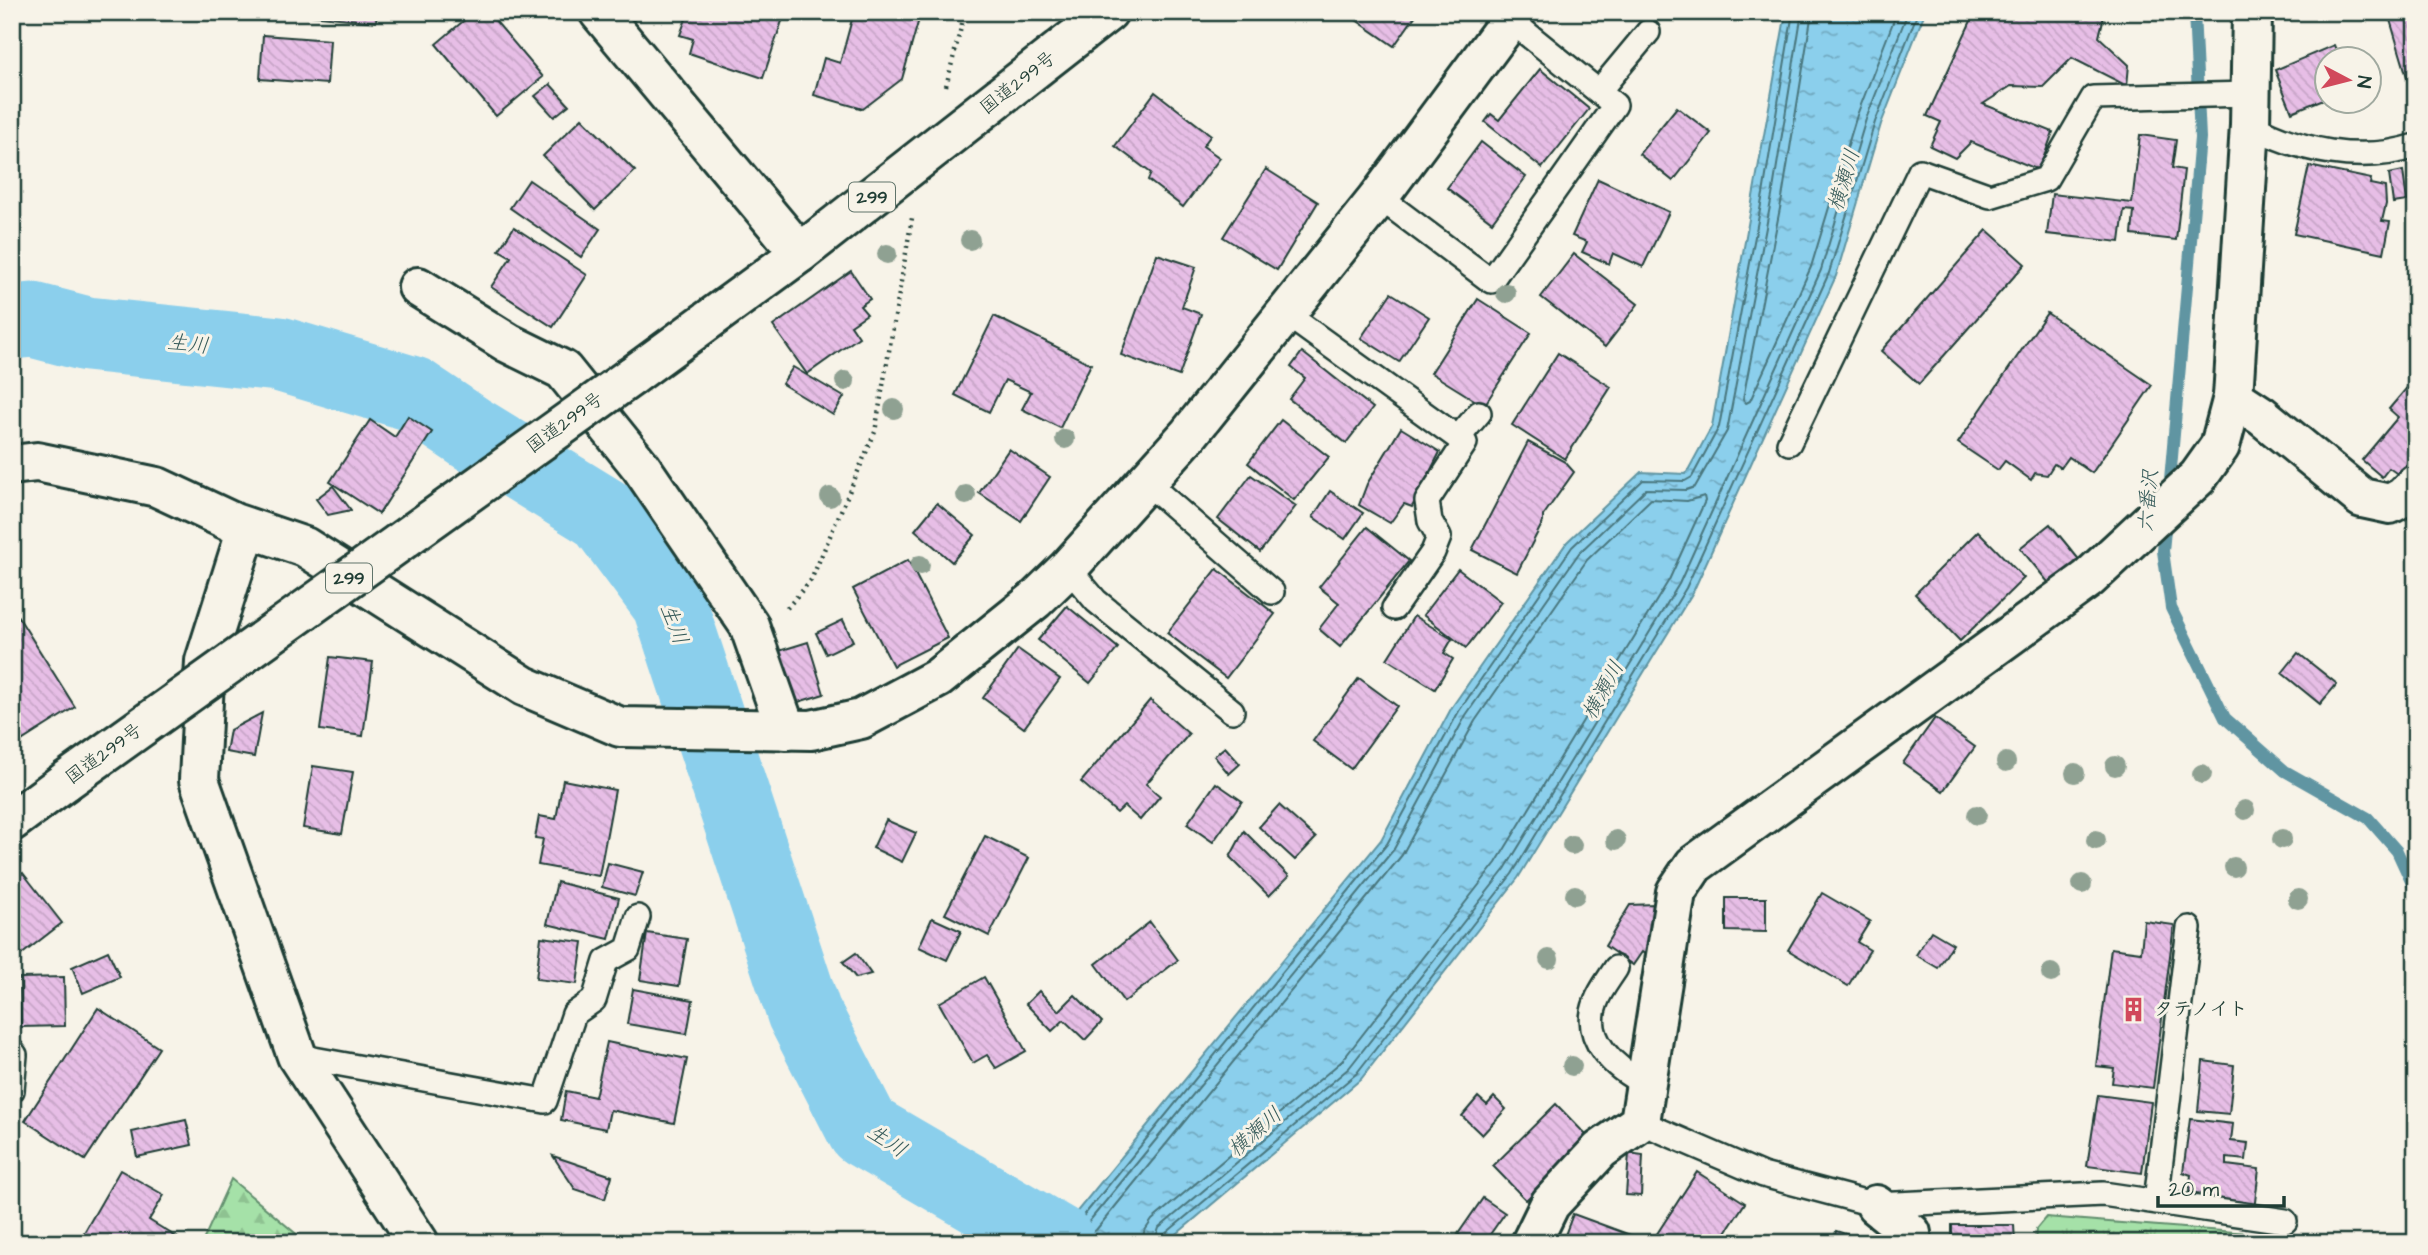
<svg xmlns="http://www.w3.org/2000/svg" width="2428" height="1255" font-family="'Architects Daughter','Klee One',sans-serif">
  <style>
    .forest { fill: url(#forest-firs); stroke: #628f6e; stroke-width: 2 }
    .park { fill: url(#park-tufts); stroke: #628f6e; stroke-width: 2 }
    .water { fill: url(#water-ripples); stroke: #6095a2; stroke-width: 2 }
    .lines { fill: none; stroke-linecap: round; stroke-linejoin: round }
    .shore { stroke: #4a777e; stroke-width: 2 }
    .stream { stroke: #6095a2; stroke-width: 12 }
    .river { stroke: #8bcfec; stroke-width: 75 }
    .building { fill: url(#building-back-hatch); stroke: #1f3d34; stroke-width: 2 }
    .lane-casing { stroke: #1f3d34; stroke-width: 28 }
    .street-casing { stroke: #1f3d34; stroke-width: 44 }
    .secondary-casing { stroke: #1f3d34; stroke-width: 44 }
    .highway-casing { stroke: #1f3d34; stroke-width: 44 }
    .path { stroke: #1f3d34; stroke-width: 4.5; stroke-dasharray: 2 5; stroke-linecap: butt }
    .lane { stroke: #f7f3e8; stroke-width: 23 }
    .street { stroke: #f7f3e8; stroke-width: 38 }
    .secondary { stroke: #f7f3e8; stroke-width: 38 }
    .highway { stroke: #f7f3e8; stroke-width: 38 }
    .highway-bridge-casing { stroke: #1f3d34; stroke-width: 44; stroke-linecap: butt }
    .highway-bridge { stroke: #f7f3e8; stroke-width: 38 }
    .tree { fill: #8fa192 }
    .labels { text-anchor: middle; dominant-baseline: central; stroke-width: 6; stroke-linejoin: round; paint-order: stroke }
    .shield { fill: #f7f3e8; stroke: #60746a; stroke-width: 2 }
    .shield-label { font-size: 18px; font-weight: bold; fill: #1f3d34 }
    .street-label { font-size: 19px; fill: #1f3d34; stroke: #f7f3e8 }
    .poi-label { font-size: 19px; font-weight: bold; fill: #1f3d34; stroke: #f7f3e8; text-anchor: start }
    .water-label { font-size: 21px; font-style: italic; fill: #355a59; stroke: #f7f3e8 }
  </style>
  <defs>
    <pattern id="forest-firs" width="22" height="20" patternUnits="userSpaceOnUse" patternTransform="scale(1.75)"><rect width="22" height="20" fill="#a5e1a8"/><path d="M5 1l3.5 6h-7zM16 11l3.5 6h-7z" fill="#8ec291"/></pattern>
    <pattern id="park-tufts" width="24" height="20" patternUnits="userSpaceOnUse" patternTransform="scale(1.75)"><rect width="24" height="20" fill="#a5e1a8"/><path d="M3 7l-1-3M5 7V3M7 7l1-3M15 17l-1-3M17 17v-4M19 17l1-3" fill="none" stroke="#8ec291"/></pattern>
    <pattern id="water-ripples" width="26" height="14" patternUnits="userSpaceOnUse" patternTransform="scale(1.75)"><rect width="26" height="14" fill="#8bcfec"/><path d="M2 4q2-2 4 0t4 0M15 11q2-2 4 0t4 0" fill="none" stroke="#71a9c0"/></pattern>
    <pattern id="building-back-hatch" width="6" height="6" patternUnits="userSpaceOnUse" patternTransform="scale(1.75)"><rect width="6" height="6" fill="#e7bee6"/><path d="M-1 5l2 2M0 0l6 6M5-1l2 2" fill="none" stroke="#c6a4c6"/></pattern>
  </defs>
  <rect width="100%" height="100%" fill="#f7f3e8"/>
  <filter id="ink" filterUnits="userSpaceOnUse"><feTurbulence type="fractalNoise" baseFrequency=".0143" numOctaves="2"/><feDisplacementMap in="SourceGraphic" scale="14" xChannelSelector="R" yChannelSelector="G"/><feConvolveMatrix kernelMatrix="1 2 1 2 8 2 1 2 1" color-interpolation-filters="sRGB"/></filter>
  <g filter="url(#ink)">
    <polygon class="forest" points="231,1179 307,1243 202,1243"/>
    <polygon class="park" points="2046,1217 2272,1235 2279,1243 2035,1243 2036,1229"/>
    <polygon class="water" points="1786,12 1925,12 1881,124 1836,276 1693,592 1518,878 1361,1079 1166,1243 1015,1243 1075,1214 1381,840 1452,707 1567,542 1641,472 1686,474 1712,426"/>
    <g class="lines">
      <g class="shore">
        <polyline points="1812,12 1782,198 1743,399 1746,403 1750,401 1811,267 1857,115 1897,12"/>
        <polyline points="1031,1243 1081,1219 1387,844 1459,711 1572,547 1643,480 1685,481 1692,477 1719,427 1763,194 1793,12"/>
        <polyline points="1052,1243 1087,1224 1394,849 1466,715 1579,553 1646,489 1686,490 1695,487 1727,431 1772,196 1802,12"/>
        <polyline points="1076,1243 1096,1230 1402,855 1475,721 1587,560 1651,499 1687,501 1704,496 1705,501 1669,580 1496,863 1342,1061 1152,1220 1144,1232 1143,1243"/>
        <polyline points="1154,1243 1159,1228 1349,1068 1505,869 1679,584 1821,270 1866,119 1908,12"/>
        <polyline points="1162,1243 1165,1234 1356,1074 1512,874 1686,588 1829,273 1875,122 1918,12"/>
      </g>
      <g class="stream">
        <polyline points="2169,491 2200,138 2194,12"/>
        <polyline points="2166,520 2163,551 2171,608 2225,718 2285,771 2368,818 2397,851 2416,892"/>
      </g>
      <polyline class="river" points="12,322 33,320 87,334 279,354 413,394 471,433 603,514 669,603 804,1013 864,1130 1058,1243"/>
    </g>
    <g class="building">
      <polygon points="282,12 377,12 376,22"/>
      <polygon points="474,12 488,12 543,77 496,116 436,44"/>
      <polygon points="675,12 785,12 763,78 689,53 693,39 680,35 687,16"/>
      <polygon points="854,12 921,12 902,79 863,109 814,95 824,58 840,63"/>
      <polygon points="1352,12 1418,12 1394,46 1349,15"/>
      <polygon points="1975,12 2105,12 2099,37 2129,65 2127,86 2072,58 2043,87 2011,86 1983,104 2053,132 2039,170 1971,142 1955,158 1930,146 1941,122 1927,116"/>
      <polygon points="2416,12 2416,104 2415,104 2388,13"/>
      <polygon points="263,35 330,40 327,84 260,79"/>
      <polygon points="2334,45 2340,60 2326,60 2326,98 2292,112 2275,70"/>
      <polygon points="1540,69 1589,109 1542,168 1485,122 1491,114 1499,120"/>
      <polygon points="550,84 569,105 554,117 535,96"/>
      <polygon points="1155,92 1211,135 1203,146 1220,158 1183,207 1148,180 1151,173 1115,146"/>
      <polygon points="1677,107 1711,133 1673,181 1639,154"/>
      <polygon points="582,118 635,171 595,210 543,156"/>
      <polygon points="2140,135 2176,140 2172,168 2184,170 2176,240 2132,235 2134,211 2124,210 2120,242 2047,234 2052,194 2132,203"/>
      <polygon points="1481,142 1526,177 1492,222 1447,188"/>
      <polygon points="2309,166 2371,179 2370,184 2385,187 2386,204 2382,221 2390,222 2384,253 2294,234"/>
      <polygon points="1266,169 1318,202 1277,270 1223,237"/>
      <polygon points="2403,171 2407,201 2393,203 2389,174"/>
      <polygon points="1598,179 1669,212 1643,267 1613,253 1609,264 1582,252 1587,242 1572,236"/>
      <polygon points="529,180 600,229 581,257 510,208"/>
      <polygon points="514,227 587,275 553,327 491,287 511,257 499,250"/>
      <polygon points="1987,230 2025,264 1919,384 1881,351"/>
      <polygon points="1157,254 1196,267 1182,307 1201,314 1179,376 1121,355"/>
      <polygon points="1574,254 1638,304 1605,347 1541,297"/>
      <polygon points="851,271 870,299 860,306 867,314 851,325 859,337 807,374 773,326"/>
      <polygon points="1391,293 1429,317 1399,362 1361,338"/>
      <polygon points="1478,299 1531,333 1484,406 1431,373"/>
      <polygon points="2047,313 2152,385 2092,473 2069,457 2061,468 2054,464 2047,475 2035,473 2031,480 2005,461 1998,470 1958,443"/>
      <polygon points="994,316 1091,364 1060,428 1022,409 1031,392 1005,380 989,412 955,395"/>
      <polygon points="1302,352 1373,408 1346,443 1289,399 1305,378 1291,367"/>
      <polygon points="1558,353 1611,387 1565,459 1512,425"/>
      <polygon points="793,367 844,397 833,415 782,384"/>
      <polygon points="2416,377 2416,456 2399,475 2389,468 2382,477 2362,460 2398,417 2389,409"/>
      <polygon points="408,416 432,432 379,514 330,482 370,420 395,437"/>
      <polygon points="1281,420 1329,457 1294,500 1248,463"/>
      <polygon points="1401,428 1440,452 1412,507 1404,504 1390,523 1359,505 1367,484"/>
      <polygon points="1528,442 1565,462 1574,472 1543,516 1543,522 1517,573 1472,550"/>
      <polygon points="1009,449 1050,477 1021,521 979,493"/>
      <polygon points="1251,475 1296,506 1260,552 1218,519"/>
      <polygon points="333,486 351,510 328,515 316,499"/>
      <polygon points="1330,491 1363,513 1345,539 1313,517"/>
      <polygon points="937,503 975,535 952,562 915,530"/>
      <polygon points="2050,524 2081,562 2052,587 2020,548"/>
      <polygon points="1367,527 1409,561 1340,647 1319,629 1339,603 1319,587"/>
      <polygon points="1978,531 2024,578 1960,641 1915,594"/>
      <polygon points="908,560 948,638 893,666 853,589"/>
      <polygon points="1217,569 1275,614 1226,678 1167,633"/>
      <polygon points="1458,569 1501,602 1466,648 1423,615"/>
      <polygon points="1067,606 1118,648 1090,683 1038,640"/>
      <polygon points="12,607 75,707 15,745 12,740"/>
      <polygon points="1414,616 1452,639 1444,653 1453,659 1435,689 1387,659"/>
      <polygon points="843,620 853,641 826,654 816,633"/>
      <polygon points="808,642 824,694 795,703 779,651"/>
      <polygon points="1018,649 1060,679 1024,728 983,698"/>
      <polygon points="2298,653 2337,684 2320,704 2282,673"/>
      <polygon points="330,657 373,662 363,736 320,730"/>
      <polygon points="1359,678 1397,706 1351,769 1313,741"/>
      <polygon points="1150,700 1189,734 1146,784 1160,796 1140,820 1124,806 1117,813 1081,782"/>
      <polygon points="262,713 254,757 226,752 230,730"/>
      <polygon points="1935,718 1975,747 1943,791 1903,763"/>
      <polygon points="1225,747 1240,764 1229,774 1214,756"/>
      <polygon points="313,766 353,772 342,834 303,828"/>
      <polygon points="563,780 615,790 599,876 538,865 543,839 535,838 539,816 556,819"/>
      <polygon points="1216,783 1242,801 1213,842 1187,824"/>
      <polygon points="1279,805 1316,838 1295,860 1259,827"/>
      <polygon points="886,820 916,833 902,862 873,848"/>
      <polygon points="1244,831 1289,876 1269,896 1230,857"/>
      <polygon points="985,836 1029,858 989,936 945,914"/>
      <polygon points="608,863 643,872 635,896 602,887"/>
      <polygon points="23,873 62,923 12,962 12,881"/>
      <polygon points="557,882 619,898 609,939 547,924"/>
      <polygon points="1822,893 1870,921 1857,942 1870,950 1848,986 1788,950"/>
      <polygon points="1726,898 1766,898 1766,932 1726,931"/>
      <polygon points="1654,904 1654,949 1648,957 1642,952 1633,965 1605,946 1630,905"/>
      <polygon points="932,918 961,931 947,960 919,947"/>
      <polygon points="2144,921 2174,925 2153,1088 2112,1083 2114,1068 2096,1066 2111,948 2141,952"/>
      <polygon points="1150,922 1178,960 1124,1002 1096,964"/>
      <polygon points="1931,931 1953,944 1938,968 1916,955"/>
      <polygon points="647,933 687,939 679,986 640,980"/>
      <polygon points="541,937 583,942 577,984 536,979"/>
      <polygon points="108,951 120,977 83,993 72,967"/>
      <polygon points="856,953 871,974 856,978 843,962"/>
      <polygon points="64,977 65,1026 21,1027 20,978"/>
      <polygon points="984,977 1026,1051 996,1068 987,1055 973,1063 939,1003"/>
      <polygon points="633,989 693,1000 687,1034 627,1024"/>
      <polygon points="1039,991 1059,1011 1075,995 1102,1022 1085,1040 1064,1020 1052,1031 1026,1004"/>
      <polygon points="98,1008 159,1048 85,1160 25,1121"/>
      <polygon points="607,1042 687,1059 674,1123 610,1110 606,1129 561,1120 566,1091 595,1097"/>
      <polygon points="2203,1061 2234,1065 2229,1114 2198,1111"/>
      <polygon points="2098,1095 2151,1102 2142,1173 2087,1166"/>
      <polygon points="1478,1097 1487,1105 1494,1097 1506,1109 1482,1135 1462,1116"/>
      <polygon points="1556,1104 1589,1138 1526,1200 1493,1166"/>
      <polygon points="2190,1119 2233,1124 2231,1141 2248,1143 2246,1160 2227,1158 2227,1165 2259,1169 2254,1210 2210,1205 2211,1195 2189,1192 2191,1175 2183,1172"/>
      <polygon points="186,1120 192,1145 137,1157 132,1132"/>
      <polygon points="1629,1153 1643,1155 1641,1196 1626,1195"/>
      <polygon points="553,1156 612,1176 605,1199 575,1189"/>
      <polygon points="120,1170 164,1195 149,1220 178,1238 175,1243 78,1243"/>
      <polygon points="1697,1172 1745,1203 1719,1243 1651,1243"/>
      <polygon points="1483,1198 1505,1213 1484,1243 1470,1243 1458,1234"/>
      <polygon points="1573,1214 1641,1239 1640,1243 1562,1243"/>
      <polygon points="1952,1225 2014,1225 2015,1243 1952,1243"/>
      <polygon points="1836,1231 1874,1243 1833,1243"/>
    </g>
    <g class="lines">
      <defs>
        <g id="lane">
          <polyline points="1599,91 1648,32"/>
          <path d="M2250,125c50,26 110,39 166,21"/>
          <polyline points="1379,197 1491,281 1615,105 1510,20"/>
          <polyline points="1285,313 1465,443 1427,501 1430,521 1439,537 1433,552 1394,608"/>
          <polyline points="1458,438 1479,413"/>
          <polyline points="1789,443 1920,171 1990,196 2046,179 2093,98 2249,94"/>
          <polyline points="1146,482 1272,592"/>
          <polyline points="1068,568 1096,601 1232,711"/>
          <path d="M1616,968c-6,10 -16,22 -20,34 -15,37 19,67 50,82"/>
          <polyline points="12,1051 15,1055 12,1090"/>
          <polyline points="297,1056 545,1101 574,1014 594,1000 606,961 628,949 638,917"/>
          <polyline points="1640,1122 1763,1175 1876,1205 2103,1194 2285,1221"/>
          <polyline points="2156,1201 2189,928"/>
        </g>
        <g id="street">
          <polyline points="418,287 508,343 563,370 641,467 749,625 786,730"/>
          <polyline points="2233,397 2262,416 2362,498 2390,504 2403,497 2416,484"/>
          <polyline points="12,465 37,462 157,487 234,523 305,547 524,686 620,727 811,730 861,719 938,678 1035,600 1068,568 1189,434 1379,197 1516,12"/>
          <polyline points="247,528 205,661 199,780 297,1056 419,1243"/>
          <polyline points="1876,1205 1911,1233 1912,1243"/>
          <polyline points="1531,1243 1550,1204 1600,1150 1640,1122 1676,892 1694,865 2088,579 2198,477 2220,446 2233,397 2250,125 2252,12"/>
        </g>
        <polyline id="secondary" points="599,12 800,253"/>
        <g id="highway">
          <polyline points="632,376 800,253 1108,12"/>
          <polyline points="12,821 66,781"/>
        </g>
      </defs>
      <use href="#lane" class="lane-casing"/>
      <use href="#street" class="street-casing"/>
      <use href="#secondary" class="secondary-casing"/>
      <use href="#highway" class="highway-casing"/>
      <g class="path">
        <polyline points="946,86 965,12"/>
        <polyline points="787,608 811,580 875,432 912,218"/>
      </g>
      <use href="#lane" class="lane"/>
      <use href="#street" class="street"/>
      <use href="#secondary" class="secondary"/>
      <use href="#highway" class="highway"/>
      <defs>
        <polyline id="highway-bridge" points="66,781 632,376"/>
      </defs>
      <use href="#highway-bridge" class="highway-bridge-casing"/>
      <use href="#highway-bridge" class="highway-bridge"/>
    </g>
    <g class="tree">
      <circle cx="970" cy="240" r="10"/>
      <circle cx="887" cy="254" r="10"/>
      <circle cx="1506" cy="293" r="10"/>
      <circle cx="845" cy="381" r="10"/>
      <circle cx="894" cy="409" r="10"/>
      <circle cx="1065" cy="439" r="10"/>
      <circle cx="966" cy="495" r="10"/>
      <circle cx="830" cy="497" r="10"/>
      <circle cx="920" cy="565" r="10"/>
      <circle cx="2006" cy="762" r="10"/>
      <circle cx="2115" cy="766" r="10"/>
      <circle cx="2075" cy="773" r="10"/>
      <circle cx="2202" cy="774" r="10"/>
      <circle cx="2245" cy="810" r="10"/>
      <circle cx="1977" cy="815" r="10"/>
      <circle cx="2282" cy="839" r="10"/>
      <circle cx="1616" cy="840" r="10"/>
      <circle cx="2096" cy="840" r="10"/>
      <circle cx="1572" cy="845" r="10"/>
      <circle cx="2234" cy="867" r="10"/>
      <circle cx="2082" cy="884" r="10"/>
      <circle cx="1575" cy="895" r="10"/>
      <circle cx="2298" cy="899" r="10"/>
      <circle cx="1549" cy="959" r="10"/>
      <circle cx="2051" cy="973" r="10"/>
      <circle cx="1572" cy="1066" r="10"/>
    </g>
  </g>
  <defs>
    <symbol id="building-bare" viewBox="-9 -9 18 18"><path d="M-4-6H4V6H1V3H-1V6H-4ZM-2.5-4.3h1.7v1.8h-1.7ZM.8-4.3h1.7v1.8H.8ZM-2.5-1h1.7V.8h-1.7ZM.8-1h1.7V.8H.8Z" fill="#d1495b" stroke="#f7f3e8" stroke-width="2.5" paint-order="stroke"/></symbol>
  </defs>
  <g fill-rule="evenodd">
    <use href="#building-bare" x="2116" y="992" width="35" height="35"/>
  </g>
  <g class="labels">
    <g class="shield">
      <rect x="849" y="182.5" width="46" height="29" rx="5"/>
      <rect x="326" y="563.5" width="46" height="29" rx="5"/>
    </g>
    <g class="shield-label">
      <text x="872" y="197">299</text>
      <text x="349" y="578">299</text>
    </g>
    <g class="street-label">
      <text transform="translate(1018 83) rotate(-38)">国道299号</text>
      <text transform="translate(565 423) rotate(-36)">国道299号</text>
      <text transform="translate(104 754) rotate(-36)">国道299号</text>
    </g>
    <g class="poi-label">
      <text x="2154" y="1009">タテノイト</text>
    </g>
    <g class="water-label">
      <text transform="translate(1844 180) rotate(-73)">横瀬川</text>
      <text transform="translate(188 344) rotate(6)">生川</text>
      <text transform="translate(2148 501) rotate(-85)">六番沢</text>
      <text transform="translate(674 624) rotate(69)">生川</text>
      <text transform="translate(1603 690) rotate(-61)">横瀬川</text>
      <text transform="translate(1255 1132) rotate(-41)">横瀬川</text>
      <text transform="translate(887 1141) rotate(33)">生川</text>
    </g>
  </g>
  <rect width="2428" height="1255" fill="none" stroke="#f7f3e8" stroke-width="42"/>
  <rect x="21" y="21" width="2386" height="1213" fill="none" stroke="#1f3d34" stroke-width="2.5" filter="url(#ink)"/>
  <g transform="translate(2348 80) rotate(97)"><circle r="33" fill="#f7f3e8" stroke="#a1aaa0" stroke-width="2"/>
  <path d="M0-5L12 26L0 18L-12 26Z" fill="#d1495b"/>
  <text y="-10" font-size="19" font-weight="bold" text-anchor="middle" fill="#1f3d34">N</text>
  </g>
  <path d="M2158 1196v10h126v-10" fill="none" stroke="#1f3d34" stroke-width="3.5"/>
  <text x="2169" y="1196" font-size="21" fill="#1f3d34" stroke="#f7f3e8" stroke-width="5" paint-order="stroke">20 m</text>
</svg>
